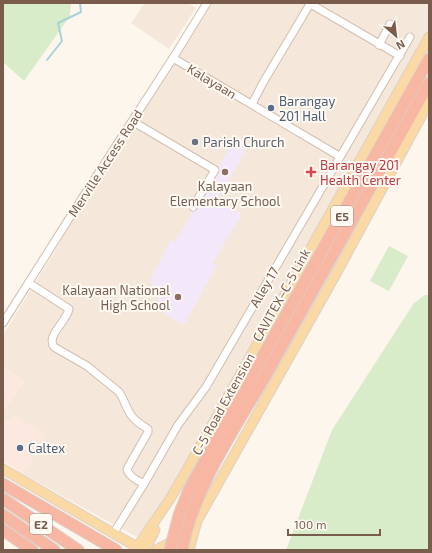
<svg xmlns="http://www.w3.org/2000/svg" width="432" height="553" font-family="'Exo 2',sans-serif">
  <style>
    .residential { fill: #f5e8da }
    .commercial { fill: #fde8e0 }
    .education { fill: #f3e8fa }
    .green { fill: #d8ecc9 }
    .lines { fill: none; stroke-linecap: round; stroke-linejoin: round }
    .stream { stroke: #a5d3da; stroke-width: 2 }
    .minor-casing { stroke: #d1beb0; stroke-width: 9 }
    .major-casing { stroke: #dad1cd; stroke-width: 11 }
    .highway-casing { stroke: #dad1cd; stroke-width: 13 }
    .minor { stroke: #fff; stroke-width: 7 }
    .major { stroke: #fbd9a5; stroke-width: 9 }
    .highway { stroke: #f7b7a3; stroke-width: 11 }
    .highway-bridge-casing { stroke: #dad1cd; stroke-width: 13; stroke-linecap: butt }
    .highway-bridge { stroke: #f7b7a3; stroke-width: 11 }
    .service-dot { fill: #5c6f8a; stroke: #fffaf3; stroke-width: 1.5 }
    .worship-dot { fill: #6b7280; stroke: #fffaf3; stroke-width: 1.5 }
    .education-dot { fill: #8d6e63; stroke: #fffaf3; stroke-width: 1.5 }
    .health-dot { fill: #e0444e; stroke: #fffaf3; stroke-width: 1.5 }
    .labels { text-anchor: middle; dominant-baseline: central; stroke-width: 4; stroke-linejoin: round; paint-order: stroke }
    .shield { fill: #fffaf3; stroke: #a28b7f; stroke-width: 1 }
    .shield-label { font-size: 12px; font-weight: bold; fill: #7a5c4d }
    .street-label { font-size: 13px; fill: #7a5c4d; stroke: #fffaf3 }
    .service-label { font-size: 13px; fill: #4e5e75; stroke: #fffaf3; text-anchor: start }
    .worship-label { font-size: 13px; fill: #5b616d; stroke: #fffaf3; text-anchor: start }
    .health-label { font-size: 13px; fill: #be3a42; stroke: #fffaf3; text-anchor: start }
    .education-label { font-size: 13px; fill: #785e54; stroke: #fffaf3 }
  </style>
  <rect width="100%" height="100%" fill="#fdf6ec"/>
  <g class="residential">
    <polygon points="145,3 188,3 196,8 169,49 131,23"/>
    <polygon points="213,3 429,3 429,28 213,416 166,498 137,537 109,522 23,474 45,435 15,416 3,423 3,413 24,381 3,368 3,335 83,205"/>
  </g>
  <g class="commercial">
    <polygon points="3,368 24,381 3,413"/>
    <polygon points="15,416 46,435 23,474 3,461 3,423"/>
  </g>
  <polygon class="education" points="236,137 249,144 218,200 242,215 212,263 217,265 184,325 164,314 150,280 171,240 175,242"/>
  <g class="green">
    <polygon points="3,3 71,3 70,16 24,81 3,62"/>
    <polygon points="389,246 408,256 389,291 370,281"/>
    <polygon points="425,295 429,295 429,550 286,550 332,430 414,303"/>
  </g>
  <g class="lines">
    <polyline class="stream" points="47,60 62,41 58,23 81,12 80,3"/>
    <defs>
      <g id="minor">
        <polyline points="309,3 400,56"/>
        <polyline points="379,45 390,24"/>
        <polyline points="173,58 339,156"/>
        <polyline points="252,104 264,81 310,4"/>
        <polyline points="132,121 215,170 193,207"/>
        <path d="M29,283l40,26c-3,14 -23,26 -15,38l33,19 32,26c5,7 7,16 12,23 4,6 10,10 17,14v3l-21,37c2,8 10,11 17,15"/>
        <polyline points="3,323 72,214 173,58 207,3"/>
        <polyline points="113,534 144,484 178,425 206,387 410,37"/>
      </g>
      <g id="major">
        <polyline points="3,469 142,550"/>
        <polyline points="137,547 170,499 184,475 429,37"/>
        <polyline points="145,550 155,530"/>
        <polyline points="156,550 175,540"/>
        <polyline points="189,550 197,521 336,274 429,102"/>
      </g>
      <g id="highway">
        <polyline points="254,372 429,59"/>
        <polyline points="264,378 429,83"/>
        <polyline points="3,484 116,550"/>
        <polyline points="3,499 78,550"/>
        <polyline points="3,515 54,550"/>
        <polyline points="3,530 32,550"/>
      </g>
    </defs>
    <use href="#minor" class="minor-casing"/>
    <use href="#major" class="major-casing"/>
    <use href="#highway" class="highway-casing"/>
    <use href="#minor" class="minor"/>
    <use href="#major" class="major"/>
    <use href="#highway" class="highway"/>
    <defs>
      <g id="highway-bridge">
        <polyline points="170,550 179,515 189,490 254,372"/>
        <path d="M182,550c11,-60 51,-119 82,-172"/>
      </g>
    </defs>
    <use href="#highway-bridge" class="highway-bridge-casing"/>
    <use href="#highway-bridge" class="highway-bridge"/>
  </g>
  <g class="service-dot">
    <circle cx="271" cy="108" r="4"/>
    <circle cx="20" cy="448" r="4"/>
  </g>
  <circle class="worship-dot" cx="195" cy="142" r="4"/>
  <g class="education-dot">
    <circle cx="225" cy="172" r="4"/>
    <circle cx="178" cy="297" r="4"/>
  </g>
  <path class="health-dot" d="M309 166h4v4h4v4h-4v4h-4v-4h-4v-4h4z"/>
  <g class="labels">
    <g class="shield">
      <rect x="331" y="206" width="22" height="20" rx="3"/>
      <rect x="30" y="514" width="22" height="20" rx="3"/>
    </g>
    <g class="shield-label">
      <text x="342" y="216">E5</text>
      <text x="41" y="524">E2</text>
    </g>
    <g class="street-label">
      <text transform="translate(212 81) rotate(31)">Kalayaan</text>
      <text transform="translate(105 163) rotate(-57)">Merville Access Road</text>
      <text transform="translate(264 287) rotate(-60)">Alley 17</text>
      <text transform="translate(281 295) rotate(-61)">CAVITEX–C-5 Link</text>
      <text transform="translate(223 404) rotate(-61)">C-5 Road Extension</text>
    </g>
    <g class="service-label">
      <text x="279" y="101">Barangay<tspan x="279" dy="15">201 Hall</tspan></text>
      <text x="28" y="448">Caltex</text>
    </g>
    <g class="worship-label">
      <text x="203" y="142">Parish Church</text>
    </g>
    <g class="health-label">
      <text x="320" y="165">Barangay 201<tspan x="320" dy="15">Health Center</tspan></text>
    </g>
    <g class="education-label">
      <text x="225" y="186">Kalayaan<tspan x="225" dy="15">Elementary School</tspan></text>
      <text x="170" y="290" text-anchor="end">Kalayaan National<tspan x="170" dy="15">High School</tspan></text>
    </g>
  </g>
  <rect width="432" height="553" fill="none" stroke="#7a5c4d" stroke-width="8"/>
  <g transform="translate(396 36) rotate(152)" stroke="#fffaf3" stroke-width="3" paint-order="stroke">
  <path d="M0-3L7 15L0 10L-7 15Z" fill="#7a5c4d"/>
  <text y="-6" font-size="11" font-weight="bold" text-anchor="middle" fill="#7a5c4d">N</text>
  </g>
  <path d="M288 529v6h92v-6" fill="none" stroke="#7a5c4d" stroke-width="2"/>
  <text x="294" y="529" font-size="12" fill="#7a5c4d" stroke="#fffaf3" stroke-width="3" paint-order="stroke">100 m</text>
</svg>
